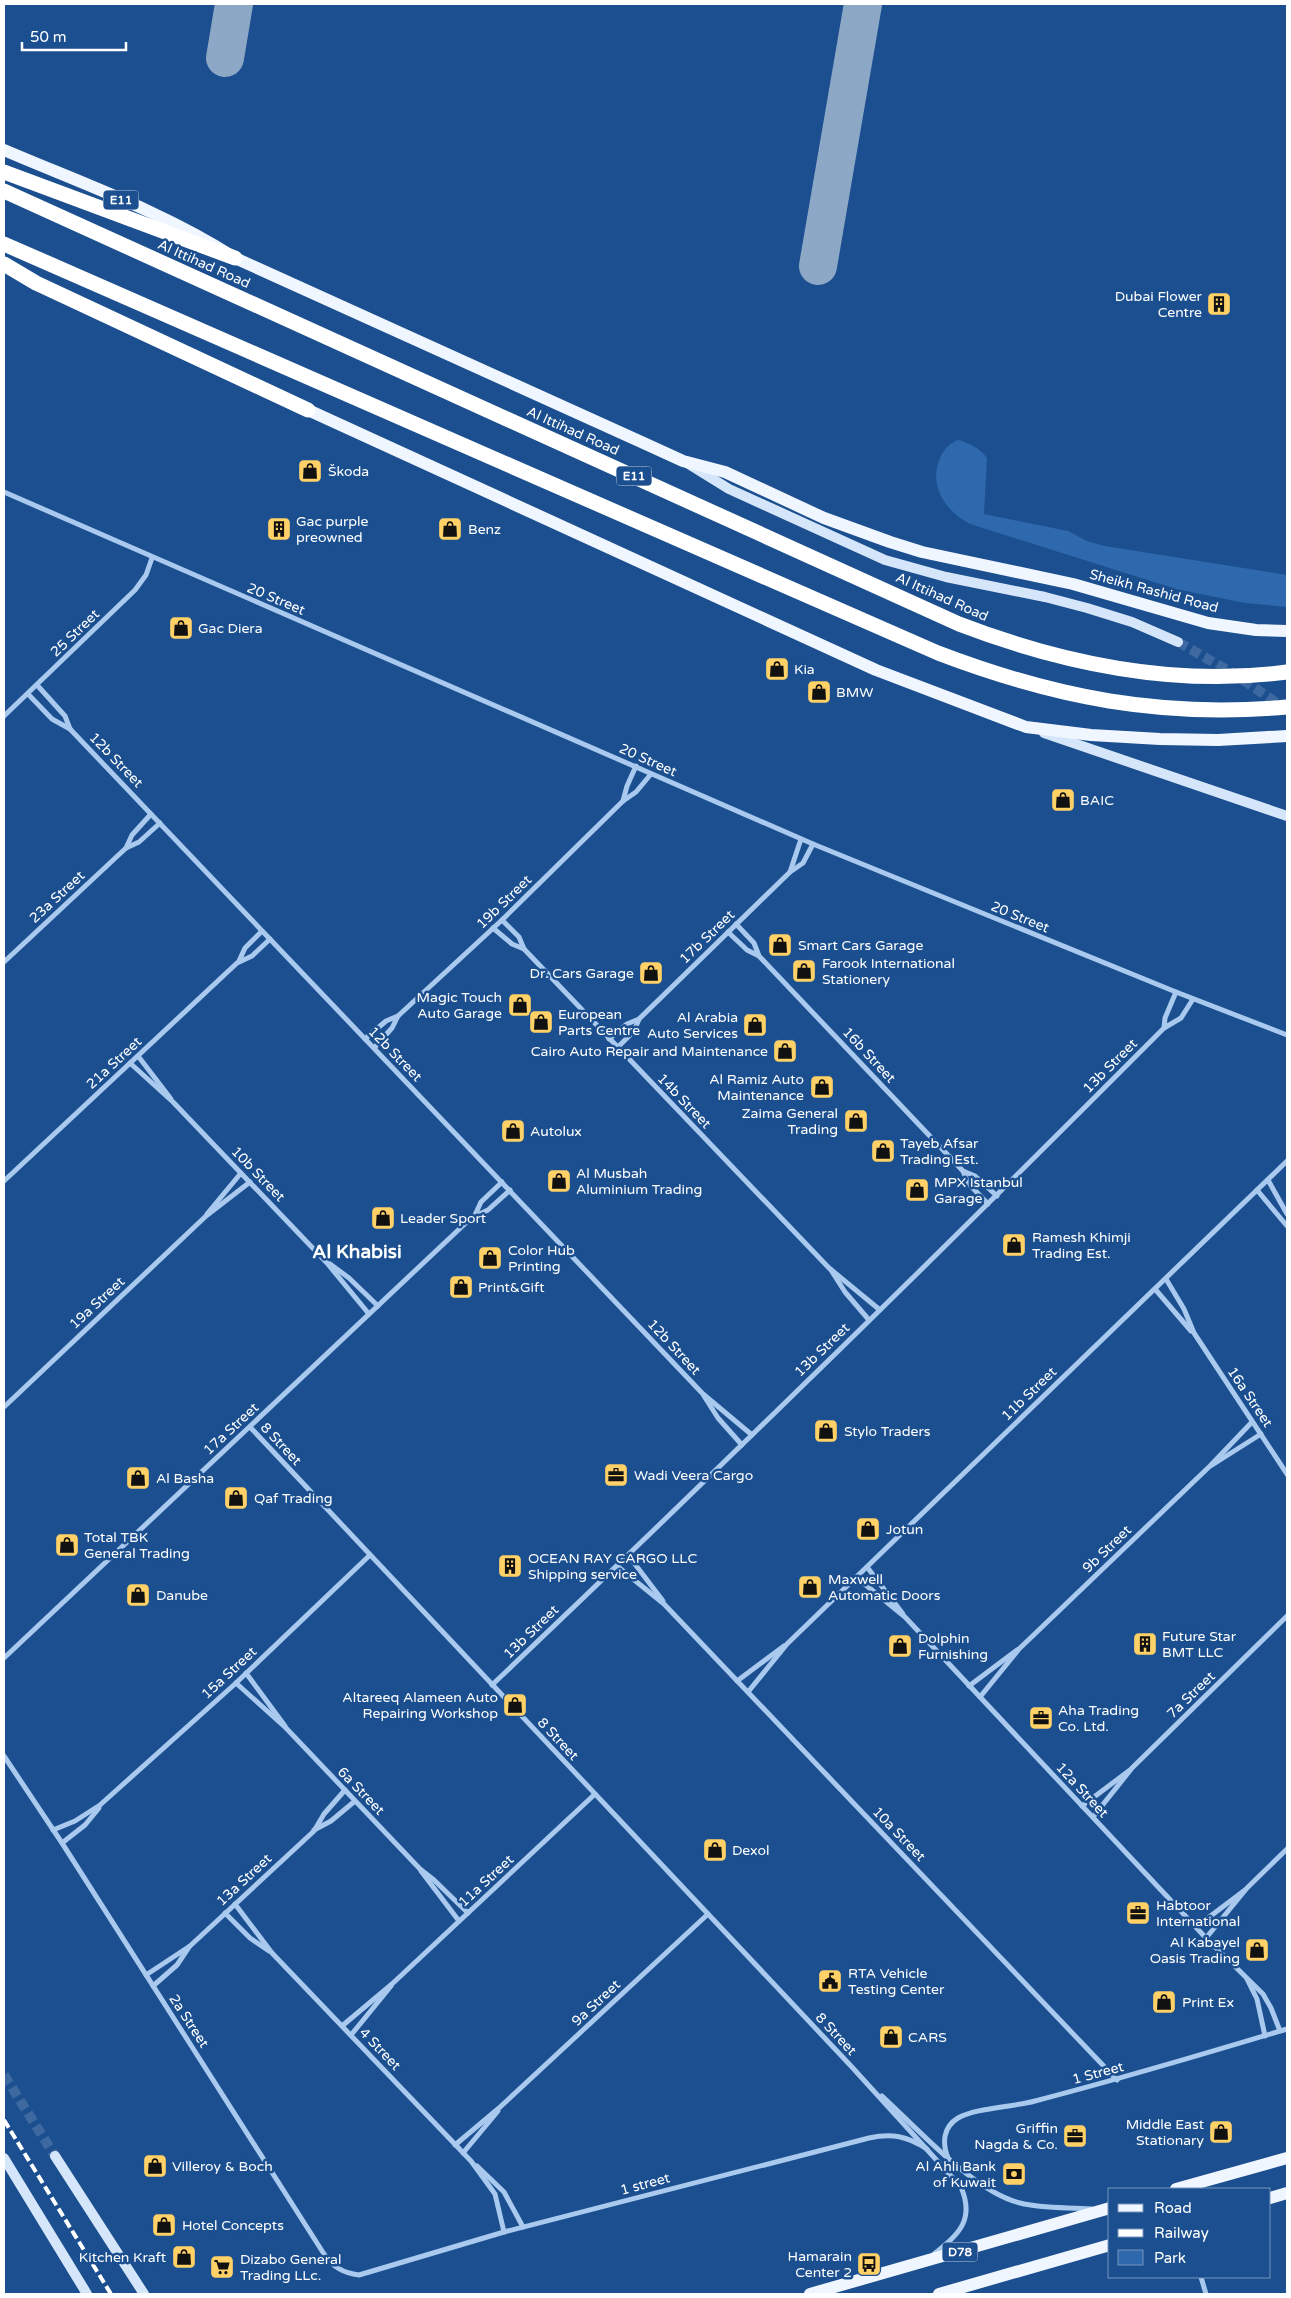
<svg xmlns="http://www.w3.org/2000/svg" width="1291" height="2298" font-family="'Varela Round',sans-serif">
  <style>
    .green { fill: #2e69ad }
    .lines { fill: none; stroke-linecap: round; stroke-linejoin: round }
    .taxiway { stroke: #8da7c7; stroke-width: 38 }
    .secondary-tunnel { stroke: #3d69a0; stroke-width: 10; stroke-dasharray: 10 5; stroke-linecap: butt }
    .street { stroke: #a9c9ee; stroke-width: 5 }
    .secondary { stroke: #d6e6fa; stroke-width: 10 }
    .primary { stroke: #f0f6ff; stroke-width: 12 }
    .highway { stroke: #fff; stroke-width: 15 }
    .rail { stroke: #fff; stroke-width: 4; stroke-dasharray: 9 4; stroke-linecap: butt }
    .labels { text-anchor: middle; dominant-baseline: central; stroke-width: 5; stroke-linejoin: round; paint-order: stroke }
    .shield { fill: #1b4f8f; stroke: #bbcadd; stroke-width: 1 }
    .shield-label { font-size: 12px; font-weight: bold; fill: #fff }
    .street-label { font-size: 14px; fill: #fff; stroke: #1b4f8f }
    .poi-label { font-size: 14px; fill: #fff; stroke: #1b4f8f; text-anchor: start }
    .district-label { font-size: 19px; font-weight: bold; fill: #fff; stroke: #1b4f8f }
  </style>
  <rect width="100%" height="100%" fill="#1b4f8f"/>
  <path class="green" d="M958,440c10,2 23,9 29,18l-3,56 84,17 19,10 18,5 182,29v32l-42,-4 -69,-14 -206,-65c-25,-13 -43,-40 -29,-68 4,-8 9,-13 17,-16z"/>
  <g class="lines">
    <g class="taxiway">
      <polyline points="225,58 234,4"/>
      <polyline points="818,266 863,4"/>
    </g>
    <g class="secondary-tunnel">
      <polyline points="1178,642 1236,675 1284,708"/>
      <polyline points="4,2075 55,2156"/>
    </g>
    <g class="street">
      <polyline points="4,492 813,844 1176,992 1287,1035"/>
      <polyline points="37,685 65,716 70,729 703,1394 752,1435"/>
      <polyline points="28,694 52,719 70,729"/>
      <polyline points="4,716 135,590 146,575 152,558"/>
      <polyline points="623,801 627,786 636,766"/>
      <polyline points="126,848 132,835 151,814"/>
      <polyline points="790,872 801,839"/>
      <polyline points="502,920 519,937 524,949 829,1268 880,1310"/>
      <polyline points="736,924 754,943 759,956"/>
      <polyline points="493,928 512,944 524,949"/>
      <polyline points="728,932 747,950 759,956 963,1171 975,1176 997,1196"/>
      <polyline points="239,961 245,948 262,931"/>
      <polyline points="4,962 126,848 139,842 160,823"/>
      <polyline points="1164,1028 1165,1018 1176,992"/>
      <polyline points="365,1039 386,1021 398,1016"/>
      <polyline points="609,1039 627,1024 639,1019"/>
      <polyline points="374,1048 392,1028 398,1016 502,920 623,801 636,792 651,774"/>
      <polyline points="617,1048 634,1031 639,1019 790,872 803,863 813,844"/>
      <polyline points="138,1056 171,1099"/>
      <polyline points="130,1063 173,1102 327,1263 369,1314"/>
      <polyline points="963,1171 968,1183 988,1204"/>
      <polyline points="1268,1180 1287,1214"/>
      <polyline points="4,1181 237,963 252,956 270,939"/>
      <polyline points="1257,1190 1287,1226"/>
      <polyline points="207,1214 241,1173"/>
      <polyline points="475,1215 481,1202 502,1182"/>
      <polyline points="330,1264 349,1278 378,1306"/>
      <polyline points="831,1270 845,1292 869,1320"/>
      <polyline points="1166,1279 1184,1309 1194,1333 1287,1474"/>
      <polyline points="1155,1289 1191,1331"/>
      <polyline points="704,1396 718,1418 742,1445"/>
      <polyline points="4,1407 206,1216 250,1182"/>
      <path d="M250,1427l601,639 110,121c14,33 -2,47 -27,67"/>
      <polyline points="1212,1465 1261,1434"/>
      <polyline points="628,1555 663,1601"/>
      <polyline points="617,1566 664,1604 1117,2080"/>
      <polyline points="867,1567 903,1614"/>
      <polyline points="856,1577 905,1617 1206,1938 1263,1994 1271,2008 1280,2031"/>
      <polyline points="4,1658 471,1218 488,1210 510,1190"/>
      <polyline points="246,1673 285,1726"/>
      <polyline points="737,1681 784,1646"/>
      <polyline points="236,1683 286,1728 420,1869 434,1880 468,1913"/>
      <path d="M492,1685c227,-216 451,-435 672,-657l17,-10 12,-19"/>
      <polyline points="969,1686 1017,1650"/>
      <polyline points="748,1692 787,1644 1287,1161"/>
      <polyline points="980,1697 1019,1649 1210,1466 1252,1422"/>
      <path d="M4,1756l58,87 262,411c9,13 19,19 35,21l145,-43 365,-94c23,-5 38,-2 58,11"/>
      <polyline points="1082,1806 1130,1770"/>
      <polyline points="1093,1817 1132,1768 1287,1616"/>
      <polyline points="53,1830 75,1821 100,1805 236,1683 370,1555"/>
      <polyline points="314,1830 331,1821 355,1801"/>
      <polyline points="62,1843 85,1825 99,1808"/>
      <polyline points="421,1871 459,1921"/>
      <polyline points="235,1904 272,1953 471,2161 495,2194 504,2232"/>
      <polyline points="225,1913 250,1938 269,1951"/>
      <polyline points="1196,1927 1245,1890"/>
      <polyline points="1206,1938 1247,1888 1287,1849"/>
      <polyline points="146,1975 190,1946 314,1831 324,1814 345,1790"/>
      <polyline points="1247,1979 1257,1999 1265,2036"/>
      <polyline points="153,1986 177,1965 189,1947"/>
      <polyline points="342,2026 392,1984 595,1794"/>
      <polyline points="351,2035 391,1986"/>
      <path d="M882,2096c35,32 92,96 138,107 23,6 48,4 72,6"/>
      <polyline points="455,2145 499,2108 708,1914"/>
      <polyline points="463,2153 498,2111"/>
      <path d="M948,2158c-6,-15 -5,-31 10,-40 17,-10 56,-11 77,-17 85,-22 169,-47 252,-72"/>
      <polyline points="477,2166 504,2192 523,2227"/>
      <polyline points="1201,2277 1206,2294"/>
    </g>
    <g class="secondary">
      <polyline points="687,463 729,489 885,560 946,577 1045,597 1087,608 1132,622 1178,642"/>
      <polyline points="1044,733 1287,816"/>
      <polyline points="55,2156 144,2294"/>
      <polyline points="4,2158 87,2294"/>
    </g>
    <g class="primary">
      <path d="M4,150c77,33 160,62 231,108l413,187 35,16 42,11 99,46 66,24 32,10 151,32 135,39 48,7 31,1"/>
      <polyline points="308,410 876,670 1026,727 1091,735 1160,739 1218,740 1287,736"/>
      <polyline points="1176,2189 1287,2158"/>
      <polyline points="1270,2198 1287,2193"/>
      <polyline points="810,2294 1110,2208"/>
      <polyline points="939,2294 1110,2245"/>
    </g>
    <g class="highway">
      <polyline points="4,172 235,258"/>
      <path d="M4,191l955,433c104,40 216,63 328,48"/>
      <path d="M4,244l934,409c118,45 223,65 349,54"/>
      <polyline points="4,264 36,283 308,410"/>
    </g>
    <polyline class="rail" points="4,2120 111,2294"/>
  </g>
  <defs>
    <symbol id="building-square" viewBox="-11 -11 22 22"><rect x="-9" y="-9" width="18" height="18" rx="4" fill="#ffd166" stroke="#1b4f8f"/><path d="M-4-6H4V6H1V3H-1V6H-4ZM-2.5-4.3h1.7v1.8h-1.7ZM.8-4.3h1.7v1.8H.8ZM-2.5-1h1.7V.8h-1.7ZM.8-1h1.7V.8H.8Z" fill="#111"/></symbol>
    <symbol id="shop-square" viewBox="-11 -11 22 22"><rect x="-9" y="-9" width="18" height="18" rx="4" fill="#ffd166" stroke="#1b4f8f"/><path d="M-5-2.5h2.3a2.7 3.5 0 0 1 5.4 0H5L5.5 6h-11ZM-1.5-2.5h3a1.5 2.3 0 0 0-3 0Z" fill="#111"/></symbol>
    <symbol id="office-square" viewBox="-11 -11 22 22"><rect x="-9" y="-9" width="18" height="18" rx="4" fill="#ffd166" stroke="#1b4f8f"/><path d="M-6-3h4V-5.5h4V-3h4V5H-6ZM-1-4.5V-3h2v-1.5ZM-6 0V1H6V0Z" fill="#111"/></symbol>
    <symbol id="civic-square" viewBox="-11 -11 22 22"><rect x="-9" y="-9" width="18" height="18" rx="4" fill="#ffd166" stroke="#1b4f8f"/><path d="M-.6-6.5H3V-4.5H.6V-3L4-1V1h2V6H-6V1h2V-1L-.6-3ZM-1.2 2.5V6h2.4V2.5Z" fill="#111"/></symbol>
    <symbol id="bank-square" viewBox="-11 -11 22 22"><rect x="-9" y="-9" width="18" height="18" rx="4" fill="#ffd166" stroke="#1b4f8f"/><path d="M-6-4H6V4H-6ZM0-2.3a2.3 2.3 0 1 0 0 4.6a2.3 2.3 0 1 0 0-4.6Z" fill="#111"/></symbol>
    <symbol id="bus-square" viewBox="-11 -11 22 22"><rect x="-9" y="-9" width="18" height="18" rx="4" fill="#ffd166" stroke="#1b4f8f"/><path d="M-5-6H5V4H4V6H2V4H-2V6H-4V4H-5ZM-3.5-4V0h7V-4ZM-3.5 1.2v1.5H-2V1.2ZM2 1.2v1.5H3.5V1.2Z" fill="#111"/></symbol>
    <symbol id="supermarket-square" viewBox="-11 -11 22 22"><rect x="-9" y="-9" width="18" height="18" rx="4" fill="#ffd166" stroke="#1b4f8f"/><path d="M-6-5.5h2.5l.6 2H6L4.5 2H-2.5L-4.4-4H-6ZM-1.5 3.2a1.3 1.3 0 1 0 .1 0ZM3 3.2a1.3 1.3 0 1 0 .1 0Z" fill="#111"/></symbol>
  </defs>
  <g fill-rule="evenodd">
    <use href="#building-square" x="1205" y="290" width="28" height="28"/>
    <use href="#shop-square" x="296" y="457" width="28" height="28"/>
    <use href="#building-square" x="265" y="515" width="28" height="28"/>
    <use href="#shop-square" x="436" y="515" width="28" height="28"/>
    <use href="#shop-square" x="167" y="614" width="28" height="28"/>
    <use href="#shop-square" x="763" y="655" width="28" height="28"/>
    <use href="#shop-square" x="805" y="678" width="28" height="28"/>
    <use href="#shop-square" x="1049" y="786" width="28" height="28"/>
    <use href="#shop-square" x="766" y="931" width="28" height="28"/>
    <use href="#shop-square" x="790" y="957" width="28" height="28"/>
    <use href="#shop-square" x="637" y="959" width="28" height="28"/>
    <use href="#shop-square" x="506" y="991" width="28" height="28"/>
    <use href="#shop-square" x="527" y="1008" width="28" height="28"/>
    <use href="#shop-square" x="741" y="1011" width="28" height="28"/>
    <use href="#shop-square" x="771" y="1037" width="28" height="28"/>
    <use href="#shop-square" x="808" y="1073" width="28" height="28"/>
    <use href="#shop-square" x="842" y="1107" width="28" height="28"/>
    <use href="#shop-square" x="499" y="1117" width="28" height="28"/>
    <use href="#shop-square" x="869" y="1137" width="28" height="28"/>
    <use href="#shop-square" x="545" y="1167" width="28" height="28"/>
    <use href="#shop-square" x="903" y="1176" width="28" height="28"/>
    <use href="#shop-square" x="369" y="1204" width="28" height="28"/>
    <use href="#shop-square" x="1000" y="1231" width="28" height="28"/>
    <use href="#shop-square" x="476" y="1244" width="28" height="28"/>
    <use href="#shop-square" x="447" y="1273" width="28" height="28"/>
    <use href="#shop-square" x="812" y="1417" width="28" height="28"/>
    <use href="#office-square" x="602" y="1461" width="28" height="28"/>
    <use href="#shop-square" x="124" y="1464" width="28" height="28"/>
    <use href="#shop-square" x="222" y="1484" width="28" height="28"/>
    <use href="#shop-square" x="854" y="1515" width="28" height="28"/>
    <use href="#shop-square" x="53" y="1531" width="28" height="28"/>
    <use href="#building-square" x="496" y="1552" width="28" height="28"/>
    <use href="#shop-square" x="796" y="1573" width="28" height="28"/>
    <use href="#shop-square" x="124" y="1581" width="28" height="28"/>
    <use href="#building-square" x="1131" y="1630" width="28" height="28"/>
    <use href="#shop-square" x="886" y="1632" width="28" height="28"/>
    <use href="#shop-square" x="501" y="1691" width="28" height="28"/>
    <use href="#office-square" x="1027" y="1704" width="28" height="28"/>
    <use href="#shop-square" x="701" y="1836" width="28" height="28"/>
    <use href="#office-square" x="1124" y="1899" width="28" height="28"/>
    <use href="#shop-square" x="1243" y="1936" width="28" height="28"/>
    <use href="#civic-square" x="816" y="1967" width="28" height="28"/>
    <use href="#shop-square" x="1150" y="1988" width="28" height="28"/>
    <use href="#shop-square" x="877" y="2023" width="28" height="28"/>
    <use href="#shop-square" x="1207" y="2118" width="28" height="28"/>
    <use href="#office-square" x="1061" y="2122" width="28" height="28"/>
    <use href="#shop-square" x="141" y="2152" width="28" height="28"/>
    <use href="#bank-square" x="1000" y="2160" width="28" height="28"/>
    <use href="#shop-square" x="150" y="2211" width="28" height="28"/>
    <use href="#shop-square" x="170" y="2243" width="28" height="28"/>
    <use href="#bus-square" x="855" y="2250" width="28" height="28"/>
    <use href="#supermarket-square" x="208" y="2253" width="28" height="28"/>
  </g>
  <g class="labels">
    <g class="shield">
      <rect x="103.5" y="190.5" width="35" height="19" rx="4"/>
      <rect x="616.5" y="466.5" width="35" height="19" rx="4"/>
      <rect x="942.5" y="2242.5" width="35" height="19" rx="4"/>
    </g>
    <g class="shield-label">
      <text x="121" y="200">E11</text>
      <text x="634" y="476">E11</text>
      <text x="960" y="2252">D78</text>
    </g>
    <g class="street-label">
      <text transform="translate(204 264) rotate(24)">Al Ittihad Road</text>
      <text transform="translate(573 431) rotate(24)">Al Ittihad Road</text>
      <text transform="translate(1154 591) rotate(15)">Sheikh Rashid Road</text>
      <text transform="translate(942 597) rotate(24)">Al Ittihad Road</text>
      <text transform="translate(276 599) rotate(23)">20 Street</text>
      <text transform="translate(75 633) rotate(-44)">25 Street</text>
      <text transform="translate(116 760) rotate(46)">12b Street</text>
      <text transform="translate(648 760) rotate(24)">20 Street</text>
      <text transform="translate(57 897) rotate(-43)">23a Street</text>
      <text transform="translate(504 902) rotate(-44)">19b Street</text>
      <text transform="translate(1020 917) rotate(22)">20 Street</text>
      <text transform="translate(707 937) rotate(-44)">17b Street</text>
      <text transform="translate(395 1054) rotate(46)">12b Street</text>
      <text transform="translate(869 1055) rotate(47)">16b Street</text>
      <text transform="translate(114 1063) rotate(-43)">21a Street</text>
      <text transform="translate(1110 1066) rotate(-45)">13b Street</text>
      <text transform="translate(684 1101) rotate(46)">14b Street</text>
      <text transform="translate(258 1174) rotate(46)">10b Street</text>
      <text transform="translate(97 1303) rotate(-43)">19a Street</text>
      <text transform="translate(674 1347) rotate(47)">12b Street</text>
      <text transform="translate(822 1350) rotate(-44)">13b Street</text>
      <text transform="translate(1029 1394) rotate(-44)">11b Street</text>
      <text transform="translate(1250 1397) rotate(56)">16a Street</text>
      <text transform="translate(231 1429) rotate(-43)">17a Street</text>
      <text transform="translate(281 1444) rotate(47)">8 Street</text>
      <text transform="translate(1107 1549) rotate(-44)">9b Street</text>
      <text transform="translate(531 1632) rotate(-44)">13b Street</text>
      <text transform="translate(229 1673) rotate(-43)">15a Street</text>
      <text transform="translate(1191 1695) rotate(-44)">7a Street</text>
      <text transform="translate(558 1739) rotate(47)">8 Street</text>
      <text transform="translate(1082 1790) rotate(47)">12a Street</text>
      <text transform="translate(361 1791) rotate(46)">6a Street</text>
      <text transform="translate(899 1834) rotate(46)">10a Street</text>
      <text transform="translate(244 1880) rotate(-43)">13a Street</text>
      <text transform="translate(486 1881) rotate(-43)">11a Street</text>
      <text transform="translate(596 2003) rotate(-43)">9a Street</text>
      <text transform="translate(189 2021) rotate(57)">2a Street</text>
      <text transform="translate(836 2034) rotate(47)">8 Street</text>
      <text transform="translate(380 2049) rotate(46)">4 Street</text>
      <text transform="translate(1098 2073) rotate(-15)">1 Street</text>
      <text transform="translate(645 2184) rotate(-15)">1 street</text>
    </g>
    <g class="poi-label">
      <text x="1202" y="296" text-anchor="end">Dubai Flower<tspan x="1202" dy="16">Centre</tspan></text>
      <text x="328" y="471">Škoda</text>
      <text x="296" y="521">Gac purple<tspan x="296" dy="16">preowned</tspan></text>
      <text x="468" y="529">Benz</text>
      <text x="198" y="628">Gac Diera</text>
      <text x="794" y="669">Kia</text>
      <text x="836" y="692">BMW</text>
      <text x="1080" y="800">BAIC</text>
      <text x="798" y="945">Smart Cars Garage</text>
      <text x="822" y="963">Farook International<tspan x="822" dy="16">Stationery</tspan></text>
      <text x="634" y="973" text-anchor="end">Dr. Cars Garage</text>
      <text x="502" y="997" text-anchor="end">Magic Touch<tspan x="502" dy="16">Auto Garage</tspan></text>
      <text x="558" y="1014">European<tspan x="558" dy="16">Parts Centre</tspan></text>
      <text x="738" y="1017" text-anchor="end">Al Arabia<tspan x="738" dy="16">Auto Services</tspan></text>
      <text x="768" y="1051" text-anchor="end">Cairo Auto Repair and Maintenance</text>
      <text x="804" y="1079" text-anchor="end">Al Ramiz Auto<tspan x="804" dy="16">Maintenance</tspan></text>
      <text x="838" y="1113" text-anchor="end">Zaima General<tspan x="838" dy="16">Trading</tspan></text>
      <text x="530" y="1131">Autolux</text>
      <text x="900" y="1143">Tayeb Afsar<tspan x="900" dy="16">Trading Est.</tspan></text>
      <text x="576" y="1173">Al Musbah<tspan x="576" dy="16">Aluminium Trading</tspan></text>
      <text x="934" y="1182">MPX Istanbul<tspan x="934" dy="16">Garage</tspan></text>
      <text x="400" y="1218">Leader Sport</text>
      <text x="1032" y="1237">Ramesh Khimji<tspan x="1032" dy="16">Trading Est.</tspan></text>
      <text x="508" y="1250">Color Hub<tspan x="508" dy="16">Printing</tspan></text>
      <text x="478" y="1287">Print&amp;Gift</text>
      <text x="844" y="1431">Stylo Traders</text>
      <text x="634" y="1475">Wadi Veera Cargo</text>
      <text x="156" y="1478">Al Basha</text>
      <text x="254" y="1498">Qaf Trading</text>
      <text x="886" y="1529">Jotun</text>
      <text x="84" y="1537">Total TBK<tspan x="84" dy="16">General Trading</tspan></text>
      <text x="528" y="1558">OCEAN RAY CARGO LLC<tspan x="528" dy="16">Shipping service</tspan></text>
      <text x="828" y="1579">Maxwell<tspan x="828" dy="16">Automatic Doors</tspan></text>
      <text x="156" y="1595">Danube</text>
      <text x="1162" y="1636">Future Star<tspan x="1162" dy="16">BMT LLC</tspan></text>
      <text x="918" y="1638">Dolphin<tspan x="918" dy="16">Furnishing</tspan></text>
      <text x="498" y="1697" text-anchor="end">Altareeq Alameen Auto<tspan x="498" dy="16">Repairing Workshop</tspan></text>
      <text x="1058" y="1710">Aha Trading<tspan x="1058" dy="16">Co. Ltd.</tspan></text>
      <text x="732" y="1850">Dexol</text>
      <text x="1156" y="1905">Habtoor<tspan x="1156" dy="16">International</tspan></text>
      <text x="1240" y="1942" text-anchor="end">Al Kabayel<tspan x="1240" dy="16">Oasis Trading</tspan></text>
      <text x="848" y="1973">RTA Vehicle<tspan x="848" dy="16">Testing Center</tspan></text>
      <text x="1182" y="2002">Print Ex</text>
      <text x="908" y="2037">CARS</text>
      <text x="1204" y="2124" text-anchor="end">Middle East<tspan x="1204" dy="16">Stationary</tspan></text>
      <text x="1058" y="2128" text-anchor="end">Griffin<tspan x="1058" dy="16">Nagda &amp; Co.</tspan></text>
      <text x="172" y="2166">Villeroy &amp; Boch</text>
      <text x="996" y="2166" text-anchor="end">Al Ahli Bank<tspan x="996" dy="16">of Kuwait</tspan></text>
      <text x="182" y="2225">Hotel Concepts</text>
      <text x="852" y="2256" text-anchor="end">Hamarain<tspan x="852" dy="16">Center 2</tspan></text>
      <text x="166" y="2257" text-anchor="end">Kitchen Kraft</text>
      <text x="240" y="2259">Dizabo General<tspan x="240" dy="16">Trading LLc.</tspan></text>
    </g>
    <g class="district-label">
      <text x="357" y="1252">Al Khabisi</text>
    </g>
  </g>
  <rect width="1291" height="2298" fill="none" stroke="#ffffff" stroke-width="10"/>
  <rect x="1108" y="2188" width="162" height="90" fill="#1b4f8f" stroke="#7695bc"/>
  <rect x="1118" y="2204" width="25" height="8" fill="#f0f6ff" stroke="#7695bc"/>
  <text x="1154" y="2213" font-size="15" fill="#ffffff">Road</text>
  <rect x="1118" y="2229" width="25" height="8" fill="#ffffff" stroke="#7695bc"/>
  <text x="1154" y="2238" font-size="15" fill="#ffffff">Railway</text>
  <rect x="1118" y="2250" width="25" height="15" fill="#2e69ad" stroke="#7695bc"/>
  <text x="1154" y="2263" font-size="15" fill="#ffffff">Park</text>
  <path d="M22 42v8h104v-8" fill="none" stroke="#ffffff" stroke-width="2.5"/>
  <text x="30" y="42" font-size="15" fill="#ffffff" stroke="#1b4f8f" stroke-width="4" paint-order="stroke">50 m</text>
</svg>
